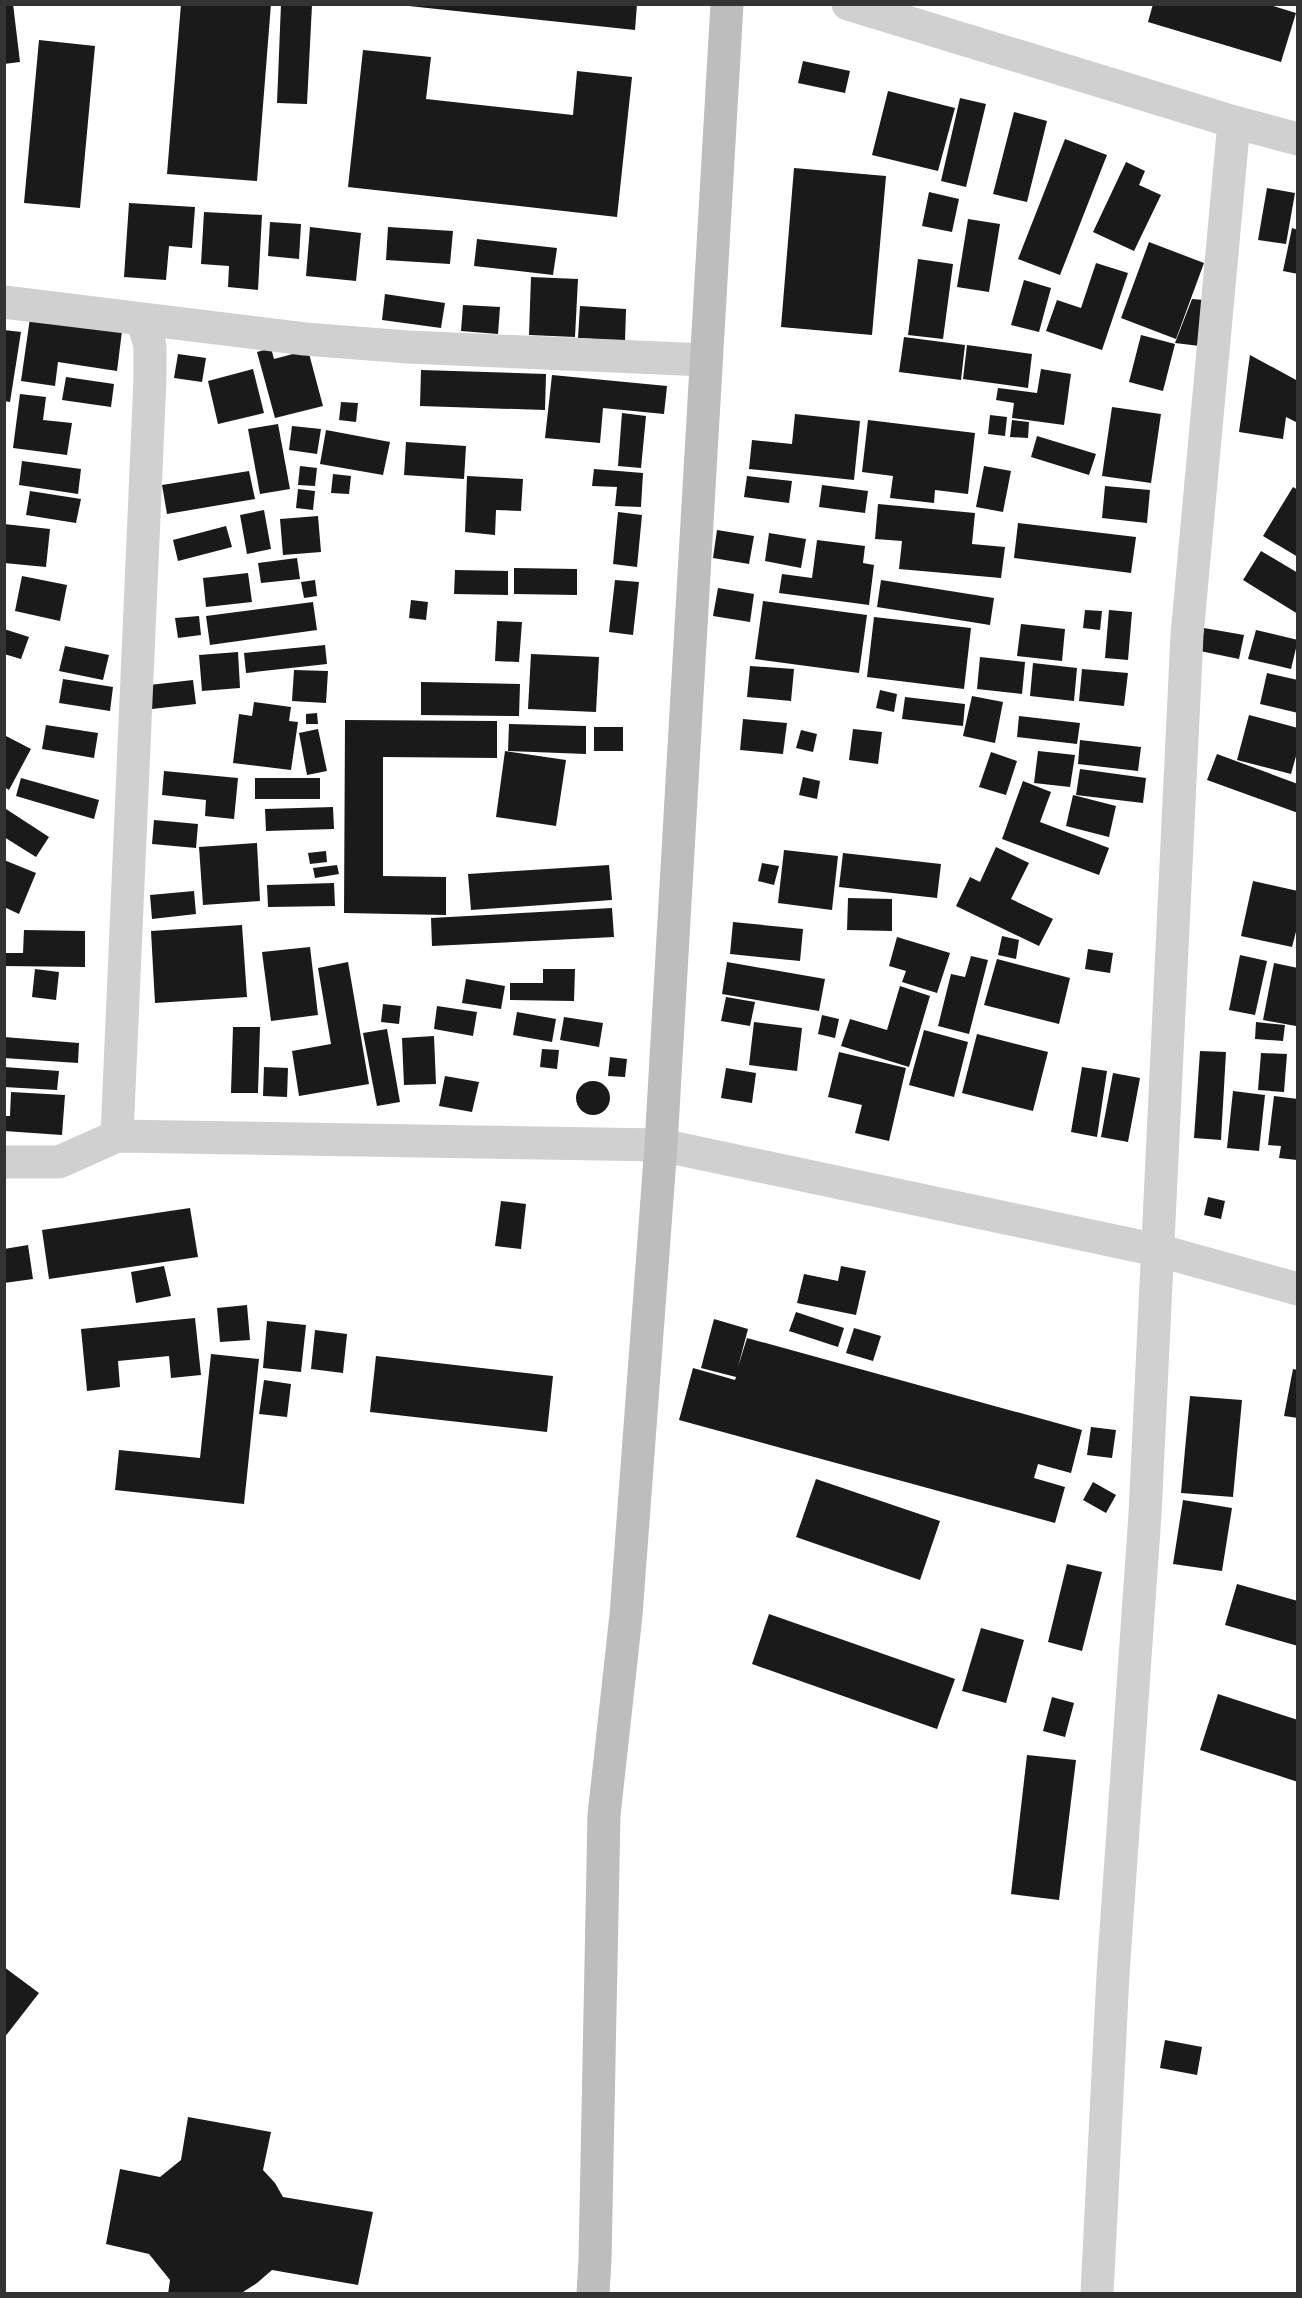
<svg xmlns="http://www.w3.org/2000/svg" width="1302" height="2298" font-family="'Asap Condensed',sans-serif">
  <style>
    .building { fill: #1a1a1a }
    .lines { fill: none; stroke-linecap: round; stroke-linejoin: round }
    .street { stroke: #d0d0d0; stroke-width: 33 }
    .secondary { stroke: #bdbdbd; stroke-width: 33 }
  </style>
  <rect width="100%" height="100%" fill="#fff"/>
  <g class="building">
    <polygon points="4,4 13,4 20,62 4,64"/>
    <polygon points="181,4 271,4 257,181 167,174"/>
    <polygon points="281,4 312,5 307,104 277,103"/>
    <polygon points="390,4 637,4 635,30"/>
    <polygon points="1153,4 1267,4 1296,13 1281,62 1148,22"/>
    <polygon points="39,40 95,46 80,208 24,203"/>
    <polygon points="363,50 431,57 426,99 573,115 577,71 632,77 617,217 348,187"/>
    <polygon points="803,61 850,71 845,93 798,83"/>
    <polygon points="888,91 955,108 938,171 872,155"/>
    <polygon points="960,98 986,104 966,187 941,181"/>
    <polygon points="1014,112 1047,121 1027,202 993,194"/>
    <polygon points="1065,139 1107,155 1060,275 1018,259"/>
    <polygon points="1126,162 1145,171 1139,185 1161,195 1134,251 1093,232"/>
    <polygon points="794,168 886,176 872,335 781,327"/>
    <polygon points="1267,188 1295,193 1286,244 1258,240"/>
    <polygon points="929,192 959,199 952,232 922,226"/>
    <polygon points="129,203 195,207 192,248 169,246 166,280 124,277"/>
    <polygon points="204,212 262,215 258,290 228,287 229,266 201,264"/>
    <polygon points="968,219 1000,224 989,292 957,287"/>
    <polygon points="270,222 301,224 299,259 268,256"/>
    <polygon points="310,227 361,233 356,281 306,276"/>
    <polygon points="388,227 453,231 450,264 386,260"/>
    <polygon points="1292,228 1298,230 1298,274 1283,271"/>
    <polygon points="477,239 557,248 553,275 474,266"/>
    <polygon points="1149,242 1204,263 1176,339 1121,318"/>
    <polygon points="918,259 953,264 943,339 908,335"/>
    <polygon points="1096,263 1128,273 1102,350 1046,331 1057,300 1081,308"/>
    <polygon points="531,277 578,279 575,337 529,335"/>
    <polygon points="1024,280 1051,288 1039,332 1011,325"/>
    <polygon points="385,294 445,303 441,328 382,320"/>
    <polygon points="1192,299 1204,300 1200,346 1175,343"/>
    <polygon points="463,305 500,307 498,334 461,331"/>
    <polygon points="580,306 626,309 625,341 578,338"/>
    <polygon points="30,318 122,331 117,371 58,362 55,386 21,381"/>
    <polygon points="4,330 21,332 10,402 4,401"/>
    <polygon points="1141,335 1175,344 1163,391 1129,382"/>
    <polygon points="904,337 965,345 961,380 899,372"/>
    <polygon points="967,345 1032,354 1028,388 963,379"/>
    <polygon points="271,348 274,359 308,350 323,406 275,418 257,352"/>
    <polygon points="178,354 206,358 202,382 174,378"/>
    <polygon points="1250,355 1298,381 1298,423 1286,417 1283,439 1239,432"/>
    <polygon points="253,369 264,413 218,424 208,381"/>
    <polygon points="1041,369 1071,374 1064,425 1012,418 1014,403 996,400 998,388 1037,393"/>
    <polygon points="421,370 546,374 545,410 420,406"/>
    <polygon points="552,375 667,386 664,414 603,408 600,443 545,438"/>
    <polygon points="66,377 114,384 111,407 62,400"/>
    <polygon points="20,394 46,397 43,420 72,423 67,455 13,448"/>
    <polygon points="341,402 358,403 356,422 339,420"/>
    <polygon points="1112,407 1161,414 1151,483 1102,476"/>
    <polygon points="622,413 646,416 641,468 618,466"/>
    <polygon points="795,414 860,421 854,480 749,469 752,440 792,444"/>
    <polygon points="990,415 1007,417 1005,436 988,434"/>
    <polygon points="868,420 975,433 968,494 935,490 934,503 890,498 893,476 862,472"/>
    <polygon points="1012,420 1029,422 1028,438 1010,437"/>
    <polygon points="278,424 290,489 260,494 248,429"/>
    <polygon points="292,426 321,429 317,454 289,450"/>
    <polygon points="326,430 390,442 383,475 320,464"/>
    <polygon points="1037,436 1096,454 1089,475 1031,457"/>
    <polygon points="406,442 466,446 464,479 404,475"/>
    <polygon points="22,461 81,469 78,494 19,485"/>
    <polygon points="300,466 317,468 315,486 298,485"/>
    <polygon points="984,466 1011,471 1003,512 976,507"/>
    <polygon points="594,469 643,473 641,507 615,506 617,487 592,486"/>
    <polygon points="249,471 255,499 167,514 162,485"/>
    <polygon points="333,474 351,476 349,494 331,493"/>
    <polygon points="467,476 523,479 521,511 496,510 495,535 465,532"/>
    <polygon points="747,476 792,481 789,503 744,497"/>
    <polygon points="822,485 868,491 865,513 819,507"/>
    <polygon points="1105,486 1150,490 1147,523 1102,518"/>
    <polygon points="1293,487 1298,490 1298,557 1263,536"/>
    <polygon points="298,489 315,491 313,510 296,508"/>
    <polygon points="30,491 81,499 76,523 26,515"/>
    <polygon points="878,504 975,513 972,544 1005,547 1001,578 899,569 902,541 875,539"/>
    <polygon points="264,510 271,549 247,554 240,515"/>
    <polygon points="618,512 642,515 637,567 613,564"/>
    <polygon points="318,516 321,552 283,555 280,519"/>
    <polygon points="1018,523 1136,537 1131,573 1014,558"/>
    <polygon points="4,524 50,529 46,567 4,563"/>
    <polygon points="226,526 232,547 178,561 173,540"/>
    <polygon points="717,530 754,536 749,564 713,558"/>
    <polygon points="769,533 806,539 801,568 765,561"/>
    <polygon points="817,540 865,546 863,563 874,565 869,605 779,593 782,574 812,578"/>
    <polygon points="1261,551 1298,573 1298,614 1243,580"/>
    <polygon points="297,558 300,579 261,583 258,563"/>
    <polygon points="514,568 577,569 577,595 514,594"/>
    <polygon points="455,570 508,571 508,595 454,594"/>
    <polygon points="248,573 252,602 206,607 203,578"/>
    <polygon points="22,576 67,585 60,621 15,611"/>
    <polygon points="315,580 317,596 304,598 301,582"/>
    <polygon points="615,580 639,582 633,635 609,632"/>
    <polygon points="881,580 994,598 990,625 877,607"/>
    <polygon points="718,588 754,594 750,622 713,616"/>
    <polygon points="411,600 428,602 426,620 409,618"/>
    <polygon points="763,601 867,615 859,673 755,659"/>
    <polygon points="313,602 317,630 210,645 206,616"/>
    <polygon points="1085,610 1102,611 1100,630 1083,628"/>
    <polygon points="1109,610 1132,612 1128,660 1105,658"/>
    <polygon points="199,616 201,635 178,638 175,618"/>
    <polygon points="874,617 971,628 964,689 867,677"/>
    <polygon points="497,621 522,622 519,662 495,661"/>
    <polygon points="1021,624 1065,629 1062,661 1017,656"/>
    <polygon points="1204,628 1244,635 1239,659 1200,651"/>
    <polygon points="4,629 29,637 21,659 4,654"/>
    <polygon points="1256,630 1298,640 1291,669 1248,659"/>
    <polygon points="325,645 327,664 246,673 244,653"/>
    <polygon points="65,646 109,655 103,680 59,671"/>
    <polygon points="238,652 240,688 202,691 199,655"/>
    <polygon points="531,654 599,657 596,712 528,709"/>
    <polygon points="980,657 1025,662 1022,694 977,689"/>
    <polygon points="1033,663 1077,668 1074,701 1030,696"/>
    <polygon points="750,666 794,669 791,701 747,697"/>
    <polygon points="1082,669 1128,673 1124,706 1079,701"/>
    <polygon points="294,670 328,671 326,703 292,701"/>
    <polygon points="1267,673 1298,680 1298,713 1260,704"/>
    <polygon points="63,679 113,687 110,711 59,703"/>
    <polygon points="193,680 196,704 152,709 149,685"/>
    <polygon points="421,682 520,684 519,716 421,715"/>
    <polygon points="880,690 897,694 894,712 876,708"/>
    <polygon points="972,696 1003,702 995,743 963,736"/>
    <polygon points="905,697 965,704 963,726 902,719"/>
    <polygon points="254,702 291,707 289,721 298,722 291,770 233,763 239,714 252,716"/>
    <polygon points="317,713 318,724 306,724 306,714"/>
    <polygon points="1249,715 1298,728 1298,749 1291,774 1237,760"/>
    <polygon points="1019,716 1080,723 1077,744 1017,737"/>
    <polygon points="743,719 787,723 783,754 740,750"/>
    <polygon points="345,720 497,721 497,758 383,757 383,876 446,877 446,915 344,913"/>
    <polygon points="509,724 586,726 586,754 508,751"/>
    <polygon points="46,725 98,733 94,758 42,749"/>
    <rect x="594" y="727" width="29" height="24"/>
    <polygon points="318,729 327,771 307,775 299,733"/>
    <polygon points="853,729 882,732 878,764 849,760"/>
    <polygon points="801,730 817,734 813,752 796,748"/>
    <polygon points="4,735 31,749 9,790 4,787"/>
    <polygon points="1080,740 1141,747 1138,771 1078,764"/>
    <polygon points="505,751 566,760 556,826 496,817"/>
    <polygon points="1038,751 1075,755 1070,787 1034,783"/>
    <polygon points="991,752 1017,761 1006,795 979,787"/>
    <polygon points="1217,754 1298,784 1298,813 1207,780"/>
    <polygon points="1080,769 1146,778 1143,803 1076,795"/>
    <polygon points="164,771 238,778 234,819 205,816 206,800 162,795"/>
    <polygon points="803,777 820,781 817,799 799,795"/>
    <polygon points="21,778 99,800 94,819 16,796"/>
    <rect x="255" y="778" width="65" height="21"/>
    <polygon points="1023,781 1051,792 1040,822 1109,848 1099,875 1002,839"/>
    <polygon points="1073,795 1116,806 1109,837 1066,826"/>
    <polygon points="333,807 334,829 266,831 265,809"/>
    <polygon points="6,809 49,837 36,857 4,837"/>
    <polygon points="154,820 198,824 196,848 152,844"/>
    <polygon points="257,843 260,901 203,905 199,847"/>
    <polygon points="996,847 1029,863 1011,899 1053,919 1039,946 956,906 970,877 980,882"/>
    <polygon points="784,850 838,856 832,910 778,903"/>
    <polygon points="326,851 327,862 310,864 308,853"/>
    <polygon points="843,853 941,864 937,898 839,887"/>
    <polygon points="4,860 36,873 19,914 4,907"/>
    <polygon points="762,863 779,866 774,885 758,881"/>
    <polygon points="337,865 339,874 315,878 313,868"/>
    <polygon points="609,865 612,900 471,910 468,874"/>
    <polygon points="1253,881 1298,891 1298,924 1292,947 1241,936"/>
    <polygon points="334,883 335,906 268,907 267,885"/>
    <polygon points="194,891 196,914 152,919 150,895"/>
    <polygon points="848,898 892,899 892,931 847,930"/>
    <polygon points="612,908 614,937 432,946 431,918"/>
    <polygon points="733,922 803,929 800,961 730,954"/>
    <polygon points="242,925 247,997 155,1003 151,931"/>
    <polygon points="24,930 85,931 85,967 4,966 4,953 23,953"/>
    <polygon points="1002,936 1019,940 1016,959 998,955"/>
    <polygon points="897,937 950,953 937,993 902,982 906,971 889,966"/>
    <polygon points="310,947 318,1015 271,1021 262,952"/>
    <polygon points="1088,949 1113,953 1110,973 1085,969"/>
    <polygon points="1240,955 1267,961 1255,1015 1229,1010"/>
    <polygon points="971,956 988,960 969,1034 938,1026 951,974 965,977"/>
    <polygon points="997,959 1070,978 1059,1024 984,1005"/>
    <polygon points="348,962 369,1084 299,1096 292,1051 331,1044 318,968"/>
    <polygon points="727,962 825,979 819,1011 722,994"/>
    <polygon points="1274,963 1298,968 1296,1026 1263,1020"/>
    <polygon points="35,969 59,972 56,1000 32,997"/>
    <polygon points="543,969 575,969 574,1001 510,1000 510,983 543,983"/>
    <polygon points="466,979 505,986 501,1009 462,1003"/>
    <polygon points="900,986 930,996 909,1067 841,1046 850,1019 887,1030"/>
    <polygon points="726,997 755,1002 750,1026 721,1021"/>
    <polygon points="383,1004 401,1006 399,1024 381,1022"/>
    <polygon points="437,1006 477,1012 473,1036 434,1029"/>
    <polygon points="517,1012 556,1019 552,1042 513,1035"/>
    <polygon points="822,1015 839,1019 835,1038 818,1034"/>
    <polygon points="564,1017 603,1023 599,1047 560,1040"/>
    <polygon points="754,1022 802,1028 797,1071 749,1065"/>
    <polygon points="1256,1022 1285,1025 1283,1041 1255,1039"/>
    <polygon points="233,1027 260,1027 258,1093 231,1093"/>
    <polygon points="387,1029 400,1102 377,1106 363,1033"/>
    <polygon points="924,1030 968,1042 954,1097 909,1085"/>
    <polygon points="977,1034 1048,1052 1033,1111 962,1093"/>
    <polygon points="434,1036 436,1084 404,1085 402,1038"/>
    <polygon points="4,1037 79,1043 78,1063 4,1058"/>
    <polygon points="542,1049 559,1050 557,1069 540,1067"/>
    <polygon points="1200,1051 1226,1052 1221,1140 1194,1138"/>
    <polygon points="839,1052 906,1068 889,1141 855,1133 862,1105 828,1097"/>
    <polygon points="1261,1053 1287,1054 1284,1092 1258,1090"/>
    <polygon points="610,1057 627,1059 625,1077 608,1076"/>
    <polygon points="4,1067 59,1071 57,1090 4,1087"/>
    <polygon points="264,1067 288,1068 287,1097 263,1096"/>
    <polygon points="1082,1067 1107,1071 1097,1137 1071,1132"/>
    <polygon points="726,1068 756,1073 752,1103 721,1098"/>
    <polygon points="1113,1073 1140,1078 1128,1142 1101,1137"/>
    <polygon points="445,1076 479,1082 472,1112 439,1106"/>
    <circle cx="593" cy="1098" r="17"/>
    <polygon points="1233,1091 1265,1095 1259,1151 1227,1148"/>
    <polygon points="11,1092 65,1095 62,1135 4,1131 4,1116 10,1116"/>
    <polygon points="1274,1096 1298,1099 1297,1160 1279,1158 1281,1146 1268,1145"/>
    <polygon points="1208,1197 1225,1201 1221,1219 1204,1215"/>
    <polygon points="501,1201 526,1204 521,1249 495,1246"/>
    <polygon points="190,1208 198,1257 49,1279 42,1230"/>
    <polygon points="28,1245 33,1279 4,1283 4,1249"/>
    <polygon points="164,1266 171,1296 136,1303 131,1272"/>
    <polygon points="841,1266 866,1271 856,1315 797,1303 804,1274 838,1281"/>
    <polygon points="247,1305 250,1340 220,1342 217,1308"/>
    <polygon points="796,1312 844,1328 838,1347 789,1331"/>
    <polygon points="195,1318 201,1375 171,1378 169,1356 118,1361 120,1387 87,1391 81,1329"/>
    <polygon points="714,1319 748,1329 738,1367 747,1338 1082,1430 1071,1473 1038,1464 1034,1478 1065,1487 1055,1523 679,1420 693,1368 735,1380 736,1377 701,1368"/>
    <polygon points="267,1321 306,1325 301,1372 263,1368"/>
    <polygon points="854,1328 881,1336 873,1361 846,1353"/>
    <polygon points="315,1330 347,1334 343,1373 311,1369"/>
    <polygon points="211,1354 259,1359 244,1504 115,1490 119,1450 200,1458"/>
    <polygon points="376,1356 553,1376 547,1432 370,1412"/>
    <polygon points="1293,1369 1298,1370 1298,1418 1284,1416"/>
    <polygon points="264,1380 291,1384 287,1417 259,1414"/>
    <polygon points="1190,1396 1242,1400 1233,1497 1181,1493"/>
    <polygon points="1091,1427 1116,1430 1112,1458 1087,1455"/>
    <polygon points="816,1479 940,1521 920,1580 796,1537"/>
    <polygon points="1093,1482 1116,1495 1106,1513 1083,1500"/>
    <polygon points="1183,1500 1232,1508 1222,1571 1173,1564"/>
    <polygon points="1067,1564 1102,1572 1082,1651 1048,1642"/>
    <polygon points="1237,1584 1298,1601 1298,1646 1225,1625"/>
    <polygon points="769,1614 955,1679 937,1729 752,1664"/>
    <polygon points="981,1628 1024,1640 1006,1703 962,1691"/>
    <polygon points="1218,1694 1298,1720 1298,1782 1200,1750"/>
    <polygon points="1052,1697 1074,1703 1065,1737 1043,1731"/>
    <polygon points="1027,1755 1076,1760 1059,1900 1011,1894"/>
    <polygon points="4,1967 39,1993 4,2038"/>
    <polygon points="1165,2040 1202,2047 1197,2075 1160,2068"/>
    <polygon points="188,2117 271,2132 263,2170 275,2183 283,2197 373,2212 358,2285 272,2270 257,2283 240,2294 168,2294 170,2280 149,2254 106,2244 120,2169 160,2177 181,2160"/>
  </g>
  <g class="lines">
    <g class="street">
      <polyline points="848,4 1234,122 1298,139"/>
      <polyline points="4,302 305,339 408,347 705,360"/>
      <polyline points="117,1136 150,379 150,346 143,321"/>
      <polyline points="4,1162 59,1162 117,1136 661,1145 1157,1250 1298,1289"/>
      <polyline points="1097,2294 1113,1974 1145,1514 1187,635 1234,122"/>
    </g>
    <polyline class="secondary" points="593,2294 595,2260 604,1815 626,1615 661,1145 727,4"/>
  </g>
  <rect width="1302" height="2298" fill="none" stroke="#333333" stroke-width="12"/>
</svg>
